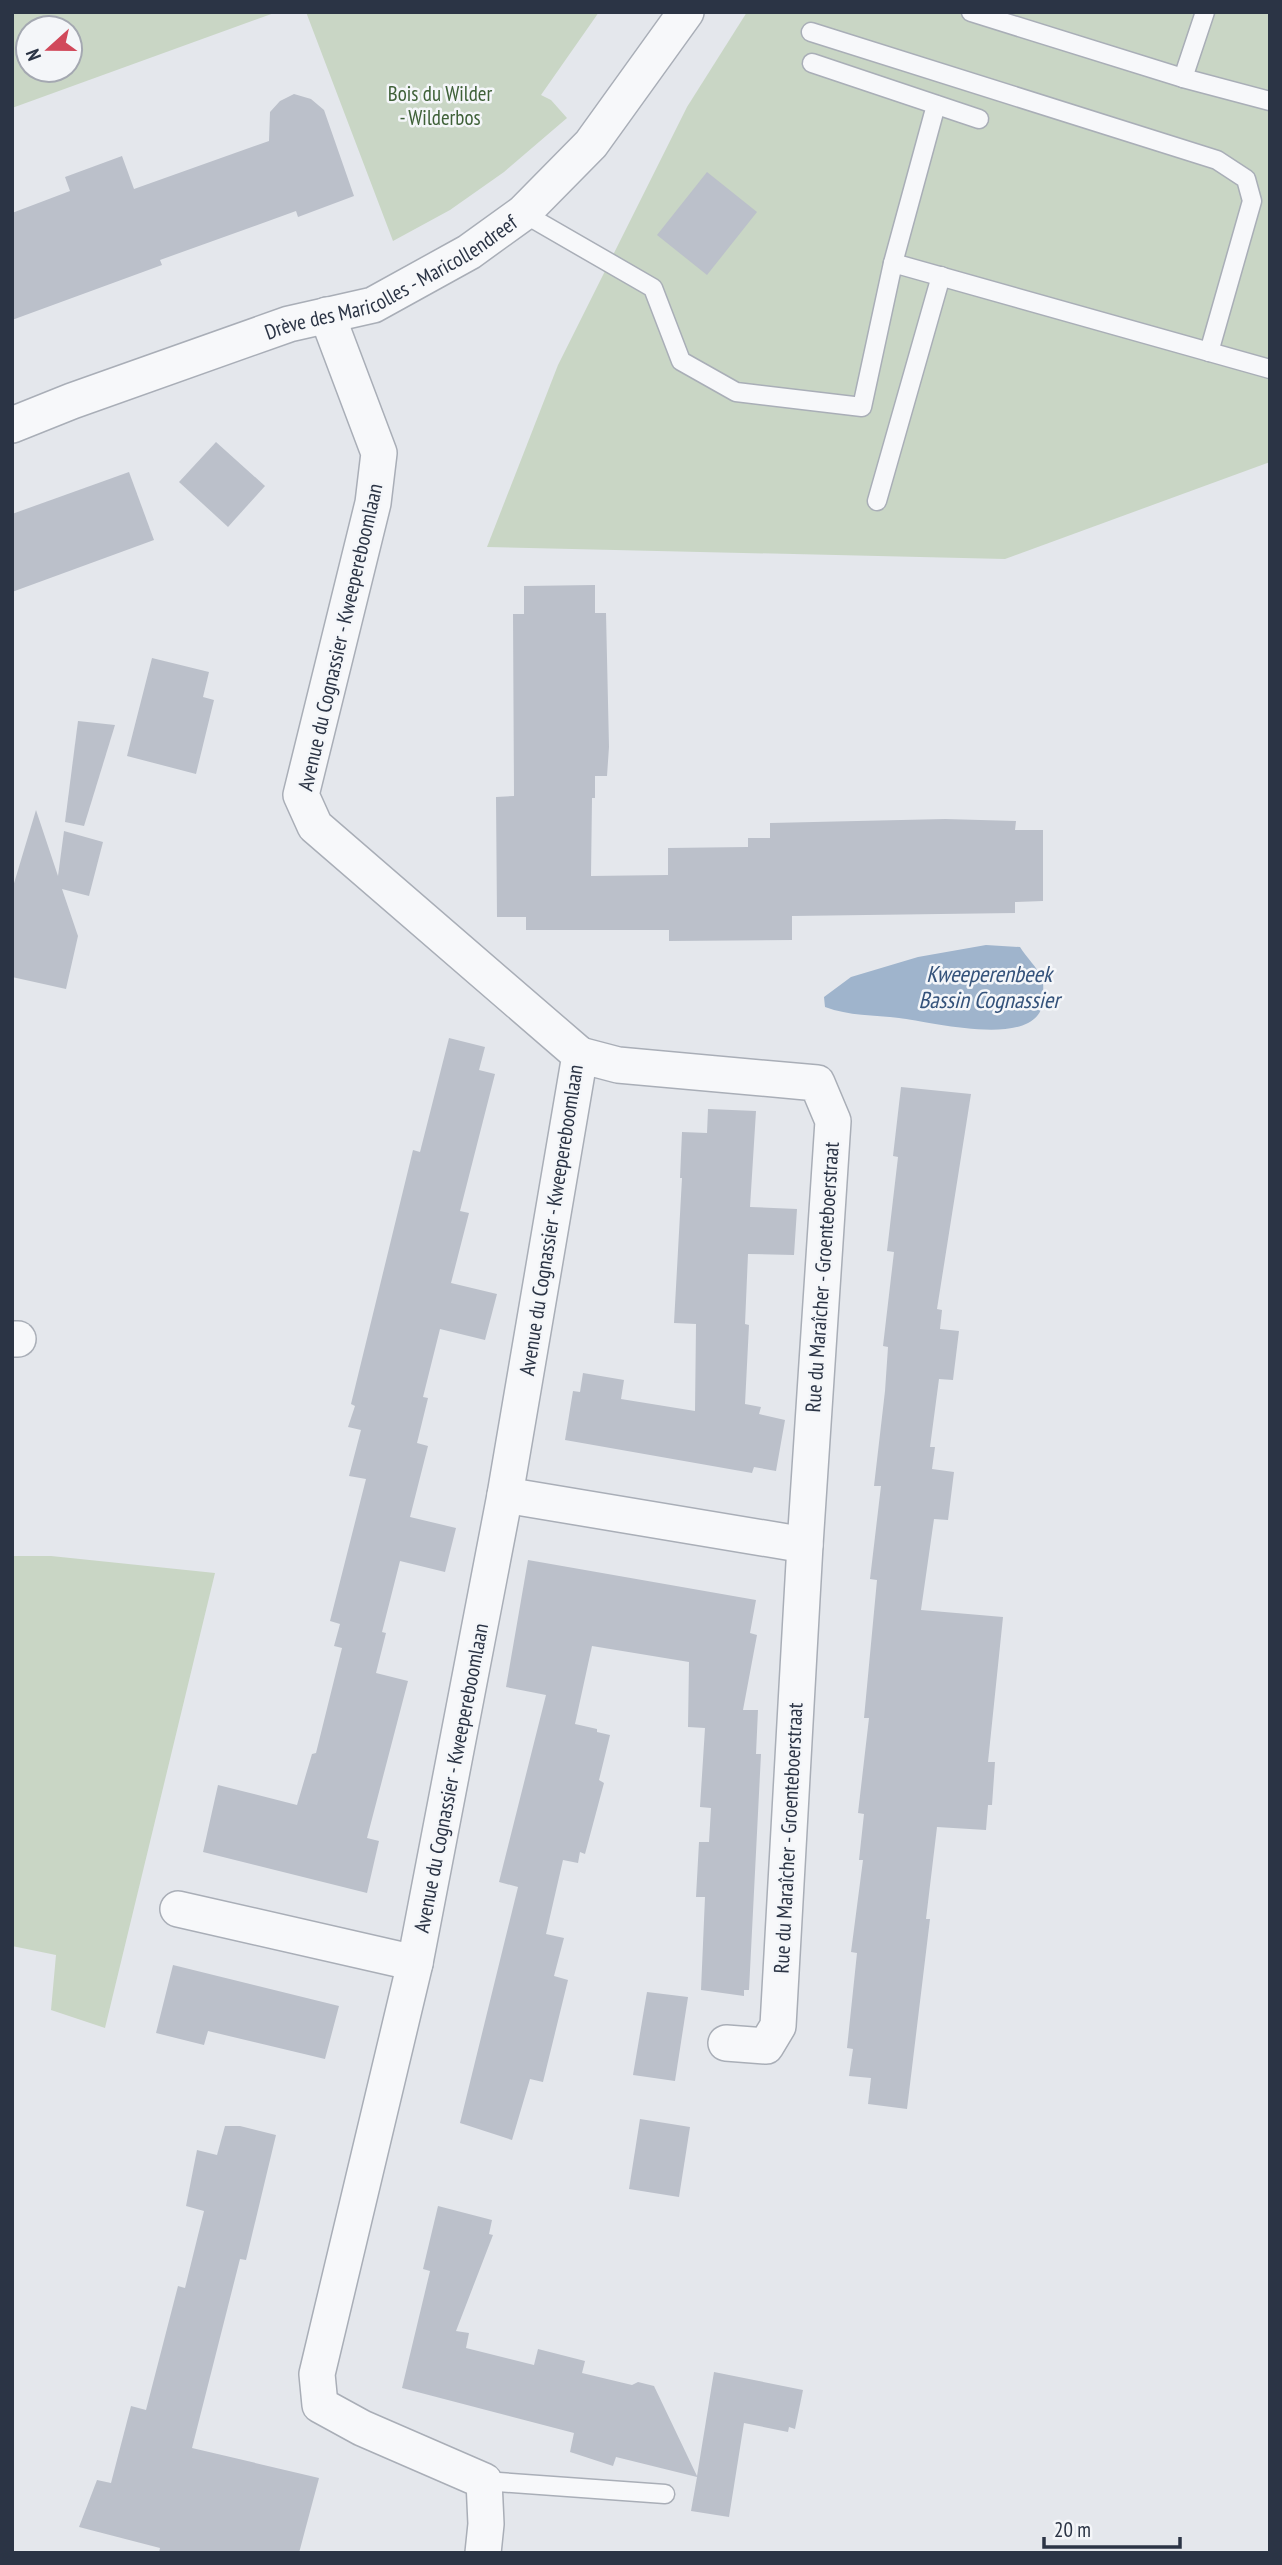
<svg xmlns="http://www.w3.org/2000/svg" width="1282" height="2565" font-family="'PT Sans Narrow',sans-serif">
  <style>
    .green { fill: #c9d6c5; fill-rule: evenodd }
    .water { fill: #9fb4cc }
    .building { fill: #bbc0ca }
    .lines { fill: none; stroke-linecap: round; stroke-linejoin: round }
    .service-casing { stroke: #a9aeb7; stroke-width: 21 }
    .minor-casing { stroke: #a9aeb7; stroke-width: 38 }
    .service { stroke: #f7f8fa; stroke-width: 18 }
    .minor { stroke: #f7f8fa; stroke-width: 35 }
    .labels { text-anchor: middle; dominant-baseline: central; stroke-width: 5; stroke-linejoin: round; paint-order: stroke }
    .park-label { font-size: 21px; fill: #3f6138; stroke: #f4f6f9 }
    .street-label { font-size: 21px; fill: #2b3445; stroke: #f4f6f9 }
    .water-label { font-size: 23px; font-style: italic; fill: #34527a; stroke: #f4f6f9 }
  </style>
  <rect width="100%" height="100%" fill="#e4e7ec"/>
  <g class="green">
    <path d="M12,12h265l-265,96zM28,28h42v42h-42z"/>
    <polygon points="306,12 599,12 541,95 551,100 567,118 504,172 450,210 393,241"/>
    <polygon points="747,12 1270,12 1270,462 1005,559 487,547 558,365 687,107"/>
    <polygon points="12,1556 51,1556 215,1573 105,2028 51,2010 56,1955 12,1946"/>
  </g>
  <path class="water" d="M986,945l34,2c6,10 17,20 22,31 2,5 1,15 1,21 -1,53 -114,22 -144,19 -25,-3 -50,-2 -74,-11l-1,-10 27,-20 67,-20z"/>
  <g class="building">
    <polygon points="294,94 311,99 324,110 354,196 298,217 296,211 160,260 162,265 12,320 12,213 70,191 65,177 122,156 134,189 269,141 270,112 280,101"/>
    <polygon points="707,172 757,212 707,275 657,235"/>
    <polygon points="216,442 265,486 228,527 179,482"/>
    <polygon points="129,472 154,540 12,592 12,514"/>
    <polygon points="595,585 595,613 606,613 609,747 607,776 595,776 595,798 592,798 591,876 668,875 668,848 748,847 748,838 770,838 770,823 945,819 1016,821 1015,830 1043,830 1043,901 1015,902 1015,913 792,916 792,940 669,941 669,930 526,930 526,917 497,917 496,797 514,796 513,614 524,614 524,586"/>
    <polygon points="152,658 209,672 203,697 214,700 196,774 127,756"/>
    <polygon points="78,721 115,725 84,826 65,822"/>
    <polygon points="36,810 58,876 64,831 103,842 89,896 62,889 78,936 66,989 12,977 12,890"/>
    <polygon points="449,1038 485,1047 479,1070 495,1074 460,1211 469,1213 451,1283 497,1294 485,1340 440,1329 423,1397 428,1398 417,1443 428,1446 410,1517 456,1528 445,1572 400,1561 382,1632 386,1633 376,1673 408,1681 367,1838 379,1841 367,1893 203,1852 218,1785 297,1805 312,1754 316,1753 342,1648 334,1646 340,1624 330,1621 366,1479 349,1476 361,1430 348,1427 355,1406 351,1404 413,1150 420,1152"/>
    <polygon points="901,1087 971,1094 937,1309 942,1310 940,1329 959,1331 953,1380 939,1379 930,1447 935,1447 932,1469 954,1472 948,1520 934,1519 921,1610 1003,1617 988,1762 995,1762 992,1805 988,1805 986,1830 937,1827 926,1919 930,1919 907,2109 868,2104 871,2078 849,2076 853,2049 847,2048 857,1953 851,1952 863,1860 859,1860 864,1814 858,1813 869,1718 864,1718 877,1580 870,1579 881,1486 874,1486 885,1391 888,1347 883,1346 894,1252 887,1251 898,1157 893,1156"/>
    <polygon points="708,1109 756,1111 750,1207 797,1209 794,1255 748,1254 745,1324 749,1325 745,1404 761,1407 759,1414 785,1420 776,1471 754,1467 752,1473 565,1440 573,1391 580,1392 583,1373 624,1380 621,1399 695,1411 696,1324 674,1323 682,1178 680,1178 682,1132 707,1133"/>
    <polygon points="528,1560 756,1600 750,1633 757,1635 743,1710 758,1710 756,1754 761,1754 749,1990 744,1990 744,1996 701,1990 705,1897 696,1897 699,1842 709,1842 711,1808 700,1807 705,1728 688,1727 689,1662 592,1646 575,1724 597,1729 597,1732 610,1735 599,1780 604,1783 585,1854 580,1852 578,1863 563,1860 546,1934 564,1938 554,1976 568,1980 543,2082 530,2079 512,2140 460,2123 518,1887 499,1882 546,1695 506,1687"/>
    <polygon points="173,1965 339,2006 325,2059 208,2031 204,2045 156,2033"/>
    <polygon points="647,1992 688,1997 675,2081 633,2075"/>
    <polygon points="640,2119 690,2127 679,2197 629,2189"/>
    <polygon points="225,2126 240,2126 276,2135 246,2260 240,2259 192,2448 319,2478 299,2553 159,2553 160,2548 79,2527 97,2480 111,2483 131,2406 146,2410 178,2286 185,2288 204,2211 186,2206 197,2150 217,2155"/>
    <polygon points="438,2206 492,2220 489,2234 493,2235 456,2331 469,2333 466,2348 534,2365 538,2349 585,2361 582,2373 632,2385 638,2382 654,2386 697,2476 714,2372 803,2390 795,2429 789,2427 788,2432 744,2423 729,2517 691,2511 697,2477 616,2457 613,2466 570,2452 574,2433 402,2388 430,2271 423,2269"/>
  </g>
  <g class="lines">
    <defs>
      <g id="service">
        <polyline points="971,12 1183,78 1270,101"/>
        <polyline points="811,32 1217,160 1246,179 1252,201 1209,352"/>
        <polyline points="812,63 979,119"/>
        <polyline points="1183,78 1205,12"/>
        <polyline points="523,213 653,288 681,361 736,392 862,407 893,263 1270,369"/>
        <polyline points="893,263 936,105"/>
        <polyline points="877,501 941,276"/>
        <polyline points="484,2481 665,2494"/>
      </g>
      <g id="minor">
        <polyline points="327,315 379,453 373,503 301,795 315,826 580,1055 505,1495 415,1963 317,2374 320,2405 362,2428 484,2481 486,2524 483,2553"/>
        <path id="s1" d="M12,425l60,-24 217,-77 84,-19 96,-53 54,-39 68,-69 95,-132"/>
        <polyline points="580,1055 618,1065 817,1083 833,1121 805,1545 778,2026 766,2046 726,2043"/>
        <polyline points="12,1339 18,1339"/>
        <polyline points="505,1495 805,1545"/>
        <polyline points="178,1909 415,1963"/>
      </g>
    </defs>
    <use href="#service" class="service-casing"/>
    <use href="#minor" class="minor-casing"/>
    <use href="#service" class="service"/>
    <use href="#minor" class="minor"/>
  </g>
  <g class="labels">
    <g class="park-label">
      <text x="440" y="93">Bois du Wilder<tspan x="440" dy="24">- Wilderbos</tspan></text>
    </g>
    <g class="street-label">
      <text stroke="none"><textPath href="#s1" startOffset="408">Drève des Maricolles - Maricollendreef</textPath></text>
      <text transform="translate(340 637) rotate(-77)">Avenue du Cognassier - Kweepereboomlaan</text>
      <text transform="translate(551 1220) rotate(-81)">Avenue du Cognassier - Kweepereboomlaan</text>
      <text transform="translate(822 1277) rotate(-86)">Rue du Maraîcher - Groenteboerstraat</text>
      <text transform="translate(451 1778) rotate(-79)">Avenue du Cognassier - Kweepereboomlaan</text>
      <text transform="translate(788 1838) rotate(-87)">Rue du Maraîcher - Groenteboerstraat</text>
    </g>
    <g class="water-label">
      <text x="989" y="973">Kweeperenbeek<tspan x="989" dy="26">Bassin Cognassier</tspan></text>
    </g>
  </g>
  <rect width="1282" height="2565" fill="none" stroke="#2b3445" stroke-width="28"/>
  <g transform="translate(49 49) rotate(249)"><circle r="33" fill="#f4f6f9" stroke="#a4a8b1" stroke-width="2"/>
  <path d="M0-5L12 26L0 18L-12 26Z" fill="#d1495b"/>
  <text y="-10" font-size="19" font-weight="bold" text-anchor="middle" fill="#2b3445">N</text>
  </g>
  <path d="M1044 2537v10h136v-10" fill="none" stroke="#2b3445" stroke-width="3.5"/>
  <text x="1054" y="2537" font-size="21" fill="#2b3445" stroke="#f4f6f9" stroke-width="5" paint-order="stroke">20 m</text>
</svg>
